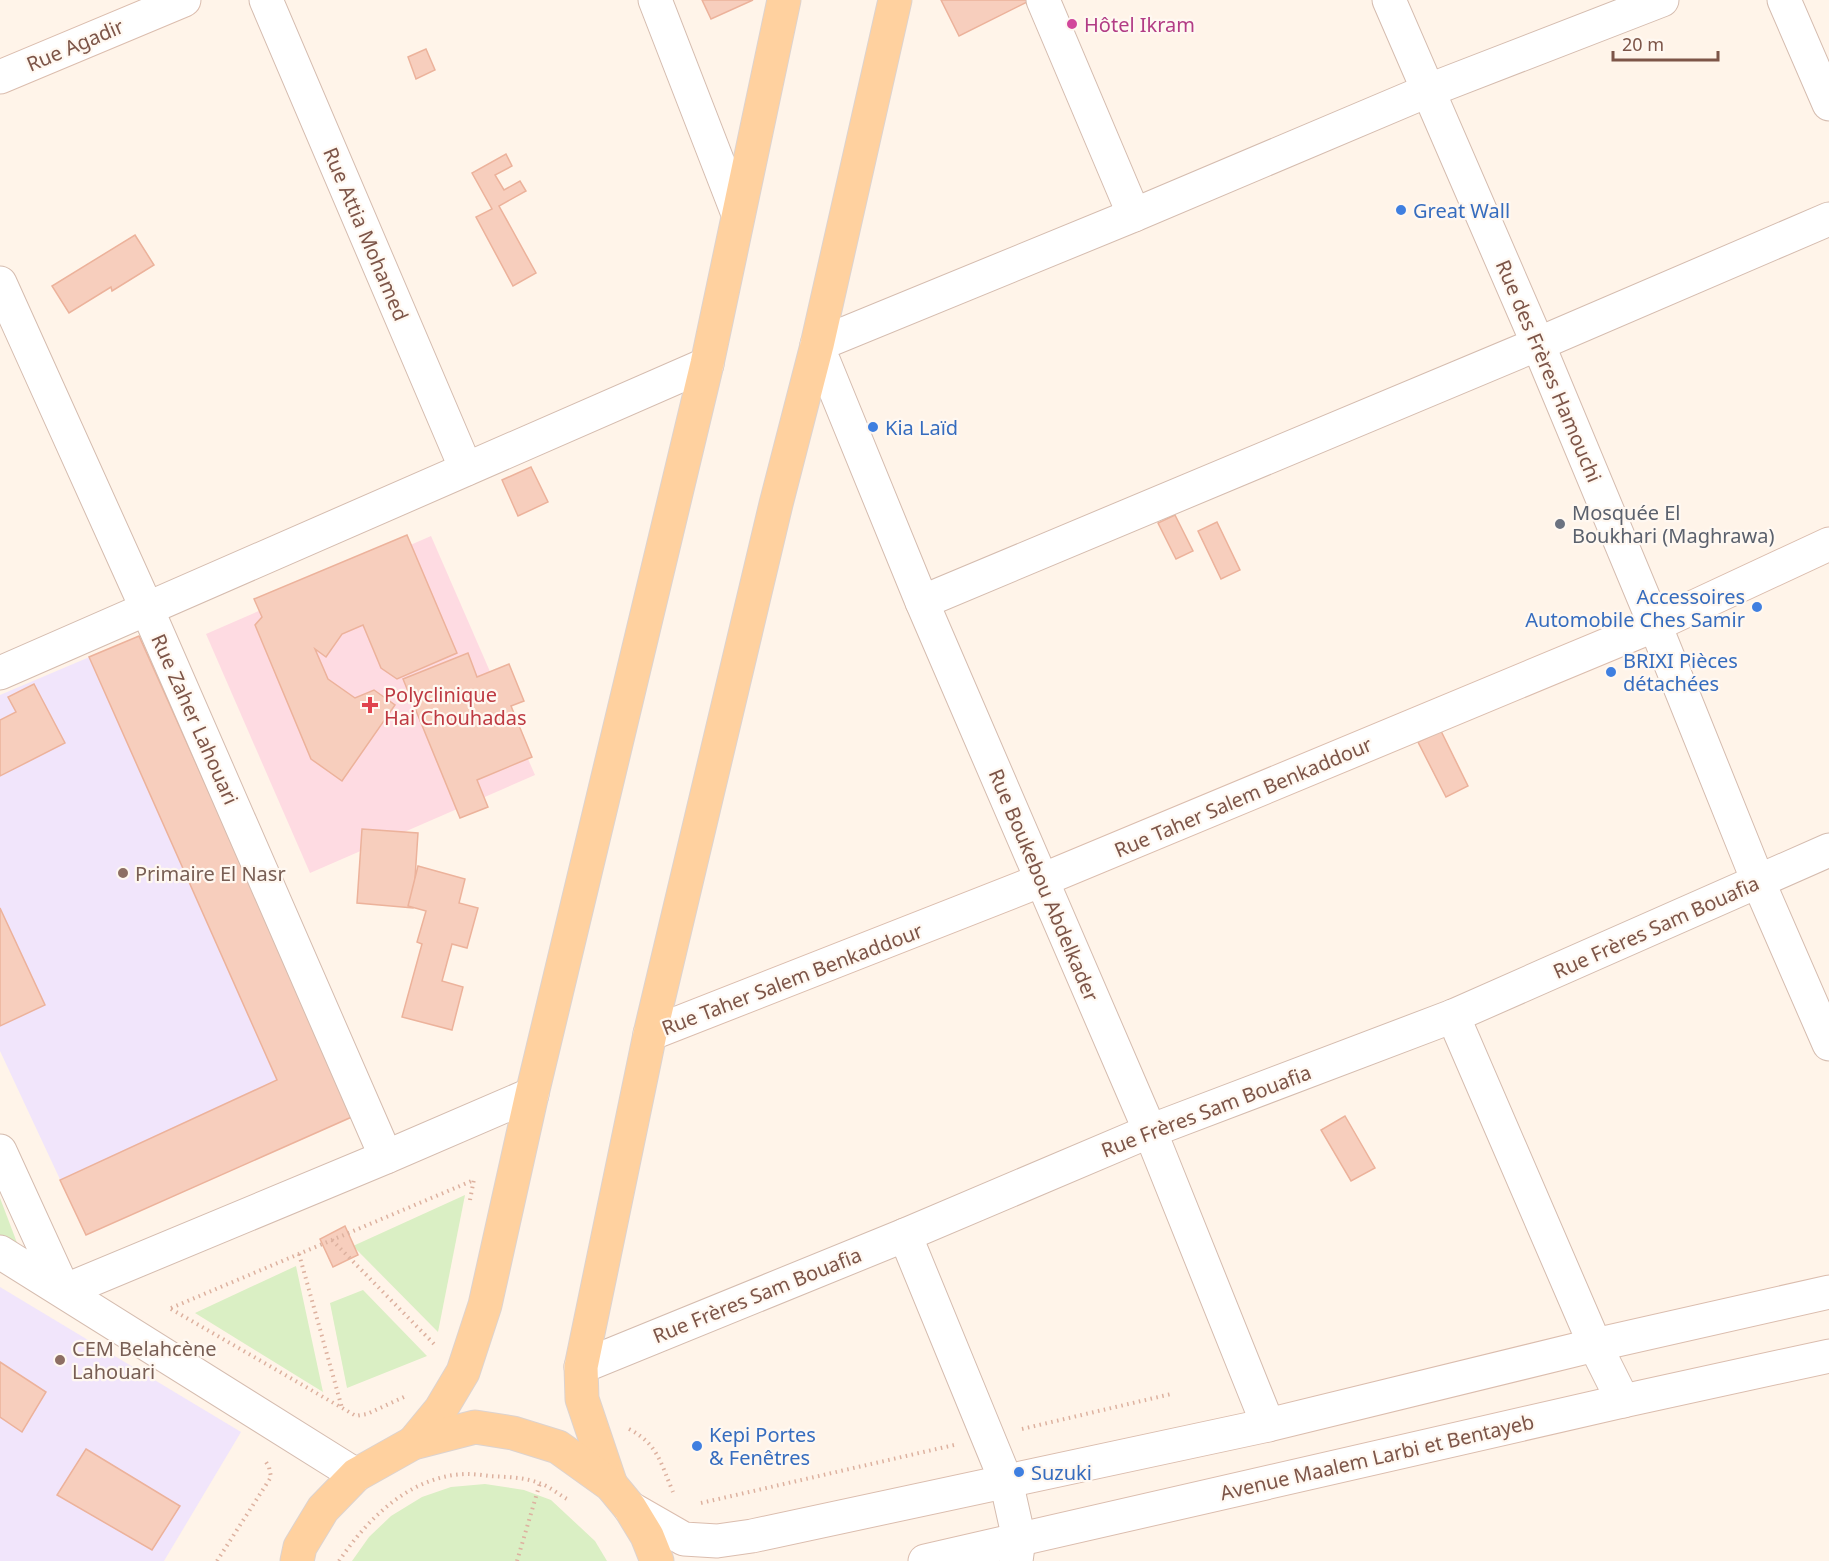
<svg xmlns="http://www.w3.org/2000/svg" width="1829" height="1561" font-family="'Noto Sans',sans-serif">
  <style>
    .education { fill: #f1e5fb }
    .medical { fill: #fedbe2 }
    .green { fill: #daefc4 }
    .building { fill: #f7cebd; stroke: #ecb29b; stroke-width: 1.5 }
    .lines { fill: none; stroke-linecap: round; stroke-linejoin: round }
    .street-casing { stroke: #d5bcaf; stroke-width: 35 }
    .secondary-casing { stroke: #dbbdae; stroke-width: 35 }
    .primary-casing { stroke: #ddd3cf; stroke-width: 35 }
    .path { stroke: #ddb19f; stroke-width: 4; stroke-dasharray: 1.5 4.5; stroke-linecap: butt }
    .street { stroke: #fff; stroke-width: 33 }
    .secondary { stroke: #fff; stroke-width: 33 }
    .primary { stroke: #ffd19f; stroke-width: 33 }
    .hotel-dot { fill: #d1479c; stroke: #fff8f1; stroke-width: 2 }
    .shop-dot { fill: #3f7fe0; stroke: #fff8f1; stroke-width: 2 }
    .worship-dot { fill: #6b7280; stroke: #fff8f1; stroke-width: 2 }
    .health-dot { fill: #e0444e; stroke: #fff8f1; stroke-width: 2 }
    .education-dot { fill: #8d6e63; stroke: #fff8f1; stroke-width: 2 }
    .labels { text-anchor: middle; dominant-baseline: central; stroke-width: 4.5; stroke-linejoin: round; paint-order: stroke }
    .hotel-label { font-size: 20px; fill: #b23c85; stroke: #fff8f1; text-anchor: start }
    .street-label { font-size: 20px; fill: #7d5548; stroke: #fff8f1 }
    .shop-label { font-size: 20px; fill: #366cbe; stroke: #fff8f1; text-anchor: start }
    .worship-label { font-size: 20px; fill: #5b616d; stroke: #fff8f1; text-anchor: start }
    .health-label { font-size: 20px; fill: #be3a42; stroke: #fff8f1; text-anchor: start }
    .education-label { font-size: 20px; fill: #785e54; stroke: #fff8f1; text-anchor: start }
  </style>
  <rect width="100%" height="100%" fill="#fff4e9"/>
  <g class="education">
    <polygon points="139,636 354,1116 86,1235 0,1051 0,695"/>
    <polygon points="0,1287 241,1432 164,1561 0,1561"/>
  </g>
  <polygon class="medical" points="431,536 535,775 310,873 206,634"/>
  <g class="green">
    <polygon points="465,1195 438,1332 353,1246"/>
    <polygon points="0,1198 19,1248 0,1237"/>
    <polygon points="296,1266 323,1392 195,1313"/>
    <polygon points="363,1290 427,1356 347,1388 330,1303"/>
    <polygon points="485,1484 524,1490 551,1500 595,1541 607,1561 352,1561 369,1537 391,1516 422,1497 451,1487"/>
  </g>
  <g class="building">
    <polygon points="702,0 753,0 711,19"/>
    <polygon points="941,0 1031,0 959,36"/>
    <polygon points="426,49 435,70 416,79 408,57"/>
    <polygon points="506,154 512,166 495,175 504,190 520,181 526,191 499,206 536,273 513,286 476,217 492,209 472,173"/>
    <polygon points="135,235 154,265 112,291 111,287 69,313 52,286"/>
    <polygon points="531,467 548,502 518,516 502,480"/>
    <polygon points="1175,515 1193,551 1176,559 1158,523"/>
    <polygon points="1217,522 1240,570 1221,579 1198,531"/>
    <polygon points="407,535 457,653 397,679 381,668 363,625 342,634 326,657 315,649 328,679 355,698 374,690 395,705 342,781 311,759 255,625 262,617 254,599"/>
    <polygon points="139,636 354,1116 86,1235 60,1180 277,1080 89,657"/>
    <polygon points="468,653 477,677 509,664 524,701 511,706 532,757 477,780 488,807 460,818 403,679"/>
    <polygon points="34,684 65,743 0,776 0,720 16,712 8,697"/>
    <polygon points="1441,731 1468,786 1446,797 1418,742"/>
    <polygon points="362,829 418,833 413,908 357,903"/>
    <polygon points="418,866 465,879 459,903 478,908 467,948 452,944 442,981 463,987 452,1030 402,1017 422,944 417,942 426,911 408,906"/>
    <polygon points="0,908 45,1005 0,1026"/>
    <polygon points="1345,1116 1375,1168 1351,1181 1321,1130"/>
    <polygon points="345,1226 358,1255 333,1267 320,1239"/>
    <polygon points="0,1362 46,1392 22,1432 0,1417"/>
    <polygon points="86,1449 180,1506 152,1550 57,1495"/>
  </g>
  <g class="lines">
    <defs>
      <g id="street">
        <polyline points="266,0 466,469"/>
        <polyline points="655,0 738,214"/>
        <polyline points="1043,0 1134,215"/>
        <polyline points="1389,0 1538,344 1655,625 1758,881 1829,1044"/>
        <polyline points="1784,0 1829,104"/>
        <polyline points="0,283 147,609 386,1157"/>
        <polyline points="922,602 1538,344 1829,219"/>
        <polyline points="0,673 707,364"/>
        <polyline points="1453,1016 1595,1345 1623,1401"/>
        <polyline points="0,1151 64,1291 386,1157 532,1094"/>
        <polyline points="905,1235 1006,1481 1019,1539 1016,1561"/>
        <polyline points="0,1252 356,1475"/>
        <polyline points="581,1367 905,1235 1150,1131 1453,1016 1829,850"/>
        <polyline points="1268,1425 1150,1131 922,602 817,345 1134,215 1427,91 1662,0"/>
      </g>
      <g id="secondary">
        <polyline points="0,77 184,0"/>
        <polyline points="650,1034 1042,880 1655,625 1829,544"/>
        <polyline points="630,1508 684,1539 717,1541 752,1536 1268,1425 1595,1345 1829,1292"/>
        <polyline points="925,1561 1623,1401 1829,1356"/>
      </g>
      <g id="primary">
        <polyline points="413,1443 441,1409 463,1372 485,1305 532,1094 707,364 784,0"/>
        <polyline points="611,1485 582,1399 581,1367 650,1034 776,504 817,345 895,0"/>
        <polyline points="297,1561 300,1547 323,1509 356,1475 413,1443 475,1427 513,1433 558,1447 611,1485 630,1508 647,1536 657,1561"/>
      </g>
    </defs>
    <use href="#street" class="street-casing"/>
    <use href="#secondary" class="secondary-casing"/>
    <use href="#primary" class="primary-casing"/>
    <g class="path">
      <polyline points="470,1200 474,1179"/>
      <polyline points="332,1240 436,1346"/>
      <polyline points="299,1254 342,1408"/>
      <polyline points="171,1308 474,1180"/>
      <polyline points="171,1309 356,1416 367,1414 404,1397"/>
      <path d="M629,1429c29,15 32,35 44,63"/>
      <polyline points="1022,1429 1171,1394"/>
      <polyline points="701,1503 954,1445"/>
      <polyline points="217,1561 271,1477 269,1467 266,1462"/>
      <path d="M339,1561c29,-43 72,-86 128,-87 7,0 15,1 22,2 17,1 35,1 50,7 10,3 19,11 28,16"/>
      <polyline points="517,1561 540,1483"/>
    </g>
    <use href="#street" class="street"/>
    <use href="#secondary" class="secondary"/>
    <use href="#primary" class="primary"/>
  </g>
  <circle class="hotel-dot" cx="1072" cy="24" r="6"/>
  <g class="shop-dot">
    <circle cx="1401" cy="210" r="6"/>
    <circle cx="873" cy="427" r="6"/>
    <circle cx="1757" cy="607" r="6"/>
    <circle cx="1611" cy="672" r="6"/>
    <circle cx="697" cy="1446" r="6"/>
    <circle cx="1019" cy="1472" r="6"/>
  </g>
  <circle class="worship-dot" cx="1560" cy="524" r="6"/>
  <path class="health-dot" d="M367 696h6v6h6v6h-6v6h-6v-6h-6v-6h6z"/>
  <g class="education-dot">
    <circle cx="123" cy="873" r="6"/>
    <circle cx="60" cy="1360" r="6"/>
  </g>
  <g class="labels">
    <g class="hotel-label">
      <text x="1084" y="24">Hôtel Ikram</text>
    </g>
    <g class="street-label">
      <text transform="translate(75 45) rotate(-23)">Rue Agadir</text>
      <text transform="translate(366 234) rotate(67)">Rue Attia Mohamed</text>
      <text transform="translate(1549 371) rotate(67)">Rue des Frères Hamouchi</text>
      <text transform="translate(195 719) rotate(66)">Rue Zaher Lahouari</text>
      <text transform="translate(1243 797) rotate(-23)">Rue Taher Salem Benkaddour</text>
      <text transform="translate(1044 885) rotate(67)">Rue Boukebou Abdelkader</text>
      <text transform="translate(1656 927) rotate(-24)">Rue Frères Sam Bouafia</text>
      <text transform="translate(792 979) rotate(-21)">Rue Taher Salem Benkaddour</text>
      <text transform="translate(1206 1111) rotate(-21)">Rue Frères Sam Bouafia</text>
      <text transform="translate(757 1295) rotate(-22)">Rue Frères Sam Bouafia</text>
      <text transform="translate(1377 1457) rotate(-13)">Avenue Maalem Larbi et Bentayeb</text>
    </g>
    <g class="shop-label">
      <text x="1413" y="210">Great Wall</text>
      <text x="885" y="427">Kia Laïd</text>
      <text x="1745" y="596" text-anchor="end">Accessoires<tspan x="1745" dy="23">Automobile Ches Samir</tspan></text>
      <text x="1623" y="660">BRIXI Pièces<tspan x="1623" dy="23">détachées</tspan></text>
      <text x="709" y="1434">Kepi Portes<tspan x="709" dy="23">&amp; Fenêtres</tspan></text>
      <text x="1031" y="1472">Suzuki</text>
    </g>
    <g class="worship-label">
      <text x="1572" y="512">Mosquée El<tspan x="1572" dy="23">Boukhari (Maghrawa)</tspan></text>
    </g>
    <g class="health-label">
      <text x="384" y="694">Polyclinique<tspan x="384" dy="23">Hai Chouhadas</tspan></text>
    </g>
    <g class="education-label">
      <text x="135" y="873">Primaire El Nasr</text>
      <text x="72" y="1348">CEM Belahcène<tspan x="72" dy="23">Lahouari</tspan></text>
    </g>
  </g>
  <path d="M1613 51v9h105v-9" fill="none" stroke="#7d5548" stroke-width="3"/>
  <text x="1622" y="51" font-size="18" fill="#7d5548" stroke="#fff8f1" stroke-width="4.5" paint-order="stroke">20 m</text>
</svg>
